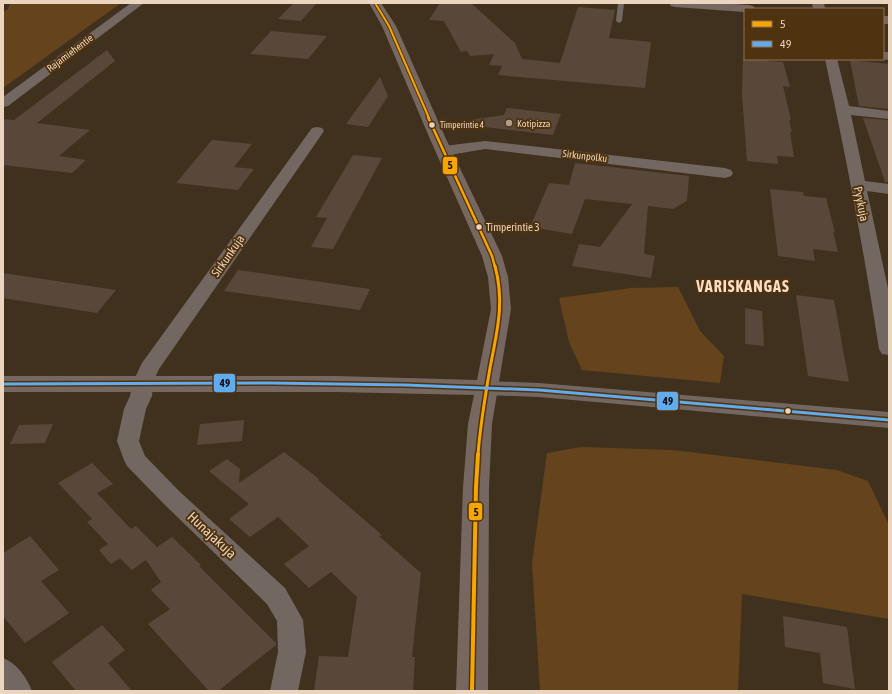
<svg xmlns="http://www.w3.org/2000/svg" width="892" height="694" font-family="'Asap Condensed',sans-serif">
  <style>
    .green { fill: #65431c }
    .building { fill: #59473a }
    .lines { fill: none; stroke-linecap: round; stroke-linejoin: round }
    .lane { fill: #736761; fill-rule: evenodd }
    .street { fill: #736761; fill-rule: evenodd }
    .secondary { fill: #766860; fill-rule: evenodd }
    .bus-1-far3-casing { stroke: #4f320f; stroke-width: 4 }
    .bus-1-far2-casing { stroke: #4f320f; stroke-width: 5 }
    .bus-1-far1-casing { stroke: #4f320f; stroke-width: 6 }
    .bus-1-casing { stroke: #4f320f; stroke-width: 7 }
    .bus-2-casing { stroke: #4f320f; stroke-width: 6 }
    .bus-1-far3 { stroke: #f7a600; stroke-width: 2 }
    .bus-1-far2 { stroke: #f7a600; stroke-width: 2.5 }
    .bus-1-far1 { stroke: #f7a600; stroke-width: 3 }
    .bus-1 { stroke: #f7a600; stroke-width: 4 }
    .bus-2 { stroke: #60acee; stroke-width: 3 }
    .poi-dot { fill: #b09c86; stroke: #4f320f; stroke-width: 1.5 }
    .bus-dot { fill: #ecd5be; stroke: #4f320f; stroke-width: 1.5 }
    .labels { text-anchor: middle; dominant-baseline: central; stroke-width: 4; stroke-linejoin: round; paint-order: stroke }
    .far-bus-label { font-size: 9px; fill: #ecd5be; stroke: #4f320f; text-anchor: start }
    .far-street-label { font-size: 10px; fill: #ecd5be; stroke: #4f320f }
    .far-poi-label { font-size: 10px; fill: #ecd5be; stroke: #4f320f; text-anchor: start }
    .bus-label { font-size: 11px; fill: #ecd5be; stroke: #4f320f; text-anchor: start }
    .street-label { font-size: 12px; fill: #ecd5be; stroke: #4f320f }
    .near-street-label { font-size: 14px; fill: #ecd5be; stroke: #4f320f }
    .district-label { font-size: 16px; font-weight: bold; letter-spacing: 1px; fill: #fbdfc3; stroke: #4f320f }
    .line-badge { stroke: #4f320f; stroke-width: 1.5 }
    .pale-badge-label { font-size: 11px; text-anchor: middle; font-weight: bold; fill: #111 }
  </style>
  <rect width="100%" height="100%" fill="#40311e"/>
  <g class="green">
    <polygon points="10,3 121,3 3,88 3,12 8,9"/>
    <polygon points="678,287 700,331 724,356 720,383 582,370 569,342 559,298 631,288"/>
    <polygon points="581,447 673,450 837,470 868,481 889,525 889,619 742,594 738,691 540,691 532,563 547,453"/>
  </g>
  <g class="building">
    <polygon points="294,3 317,3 301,21 278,19"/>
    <polygon points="440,3 471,3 515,43 522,59 560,63 578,7 615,10 609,38 651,42 645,88 498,75 502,66 489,65 494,54 470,56 467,51 461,52 444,21 429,20"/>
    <polygon points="271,31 327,36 308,59 250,54"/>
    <polygon points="107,50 115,61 37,123 90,130 59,156 86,160 72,173 3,165 3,119 14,120"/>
    <polygon points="743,59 767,59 767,61 783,62 790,87 783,86 791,120 789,120 792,132 790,132 794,157 777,156 778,164 747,161 742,95"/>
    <polygon points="850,60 889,64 889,109 859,106"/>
    <polygon points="380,77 388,96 368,127 346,124"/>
    <polygon points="507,108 561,114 553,135 469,125 469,120 504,115"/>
    <polygon points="863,118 889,120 889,182 885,182"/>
    <polygon points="212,140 252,144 234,167 254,169 238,190 176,183"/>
    <polygon points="353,155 382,158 333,249 311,247 327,218 316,217"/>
    <polygon points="575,163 689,176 687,201 673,209 648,206 644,254 655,256 651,278 572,266 579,244 600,247 632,204 585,199 572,234 530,227 549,183 569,185"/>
    <polygon points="770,189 803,192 804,196 826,198 835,233 833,232 838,252 813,249 815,261 778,256"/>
    <polygon points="238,270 370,289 360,310 224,291"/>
    <polygon points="3,273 116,290 97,313 3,298"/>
    <polygon points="796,295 834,300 849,382 808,376"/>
    <polygon points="745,308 762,311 764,346 745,344"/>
    <polygon points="244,420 242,441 197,445 200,424"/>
    <polygon points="53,424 45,443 10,444 19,425"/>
    <polygon points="284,452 319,479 318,480 382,535 379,536 421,573 412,657 415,657 413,691 314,691 319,656 348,657 357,597 331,572 309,588 284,564 309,546 278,517 250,537 229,519 249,504 209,471 227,459 240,469 239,483"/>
    <polygon points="92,463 113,484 97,493 131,529 136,526 157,547 172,537 201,565 199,566 276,643 276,645 218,691 209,691 148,624 170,609 151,590 161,582 146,560 132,570 120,558 111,564 99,550 108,544 87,522 92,519 58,483"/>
    <polygon points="30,536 59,570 41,581 69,613 25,643 3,616 3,553"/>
    <polygon points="783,616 847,627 855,689 823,683 820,653 785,647"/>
    <polygon points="102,625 125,650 108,663 132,691 76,691 52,662"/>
  </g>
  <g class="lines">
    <polygon class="lane" points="618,3 624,3 622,21 619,23 616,21"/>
    <g class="street">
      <polygon points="131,3 144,3 8,106 3,107 3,97"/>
      <polygon points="812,3 824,3 825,9 813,9"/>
      <polygon points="883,52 889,52 889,60 880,59 883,59"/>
      <path d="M825,59h12l12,47 40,5v8l-38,-4 14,66 24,3v10l-22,-3 22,102v62l-7,-1 -3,-5c-15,-98 -33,-193 -54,-290z"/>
      <polygon points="317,127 322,128 324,131 159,369 153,382 152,396 146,409 139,441 145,456 179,491 285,588 303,620 306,652 298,691 270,691 278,652 277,621 267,604 163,503 127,466 124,460 117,441 124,409 130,396 133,382 142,363 312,128"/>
      <polygon points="485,141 725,168 731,170 733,173 731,176 725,178 485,149 444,156 439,154 436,151 439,148 444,146"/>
      <polygon points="487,381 539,383 889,412 889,428 539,397 487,395 480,393 476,388 480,383"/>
      <path d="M3,658c15,6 23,19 29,33h-29z"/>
    </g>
    <g class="secondary">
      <polygon points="369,3 381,3 396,26 446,139 502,256 508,277 511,309 492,424 489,487 488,691 456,691 463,487 468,424 474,395 336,392 3,392 3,376 336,376 477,380 491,309 488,277 482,256 430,139 382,26"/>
      <polygon points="669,3 721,3 749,5 753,6 755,9 745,9 745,12 675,7 671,6"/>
      <rect x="883" y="16" width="6" height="8"/>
    </g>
    <defs>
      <polyline id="bus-1-far3" points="375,3 389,26 429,118"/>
      <polyline id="bus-1-far2" points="428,117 492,256 495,267"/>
      <path id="bus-1-far1" d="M478,455c2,-29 7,-58 12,-87 7,-37 15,-65 5,-102"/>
      <polyline id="bus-1" points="472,691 476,487 478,454"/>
      <polyline id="bus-2" points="3,384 271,383 405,385 539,390 889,420"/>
    </defs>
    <use href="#bus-1-far3" class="bus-1-far3-casing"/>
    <use href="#bus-1-far2" class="bus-1-far2-casing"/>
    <use href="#bus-1-far1" class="bus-1-far1-casing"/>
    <use href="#bus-1" class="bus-1-casing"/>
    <use href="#bus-2" class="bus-2-casing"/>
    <use href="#bus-1-far3" class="bus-1-far3"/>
    <use href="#bus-1-far2" class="bus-1-far2"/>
    <use href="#bus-1-far1" class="bus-1-far1"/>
    <use href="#bus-1" class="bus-1"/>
    <use href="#bus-2" class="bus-2"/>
  </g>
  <circle class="poi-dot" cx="509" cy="123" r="4"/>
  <g class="bus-dot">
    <circle cx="432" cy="125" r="3.5"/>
    <circle cx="479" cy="227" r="3.5"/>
    <circle cx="788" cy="411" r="3.5"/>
  </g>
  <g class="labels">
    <g class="far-bus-label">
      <text x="440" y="125">Timperintie 4</text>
    </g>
    <g class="far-street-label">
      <text transform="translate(70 53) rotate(-37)">Rajamiehentie</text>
      <text transform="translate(585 156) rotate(7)">Sirkunpolku</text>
    </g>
    <g class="far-poi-label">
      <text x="517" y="123">Kotipizza</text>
    </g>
    <g class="bus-label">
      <text x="486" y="227">Timperintie 3</text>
    </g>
    <g class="street-label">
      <text transform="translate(861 204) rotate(78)">Pyykuja</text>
      <text transform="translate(228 256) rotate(-55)">Sirkunkuja</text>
    </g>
    <g class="near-street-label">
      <text transform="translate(212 535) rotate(43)">Hunajakuja</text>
    </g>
    <g class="district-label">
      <text x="743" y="286">VARISKANGAS</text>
    </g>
  </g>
  <g class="line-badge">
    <rect x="442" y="156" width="16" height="19" rx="4" fill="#f7a600"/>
    <rect x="213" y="373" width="23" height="20" rx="4" fill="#60acee"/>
    <rect x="656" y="391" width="23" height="20" rx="4" fill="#60acee"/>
    <rect x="468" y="502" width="15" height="19" rx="4" fill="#f7a600"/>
  </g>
  <g class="pale-badge-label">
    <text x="450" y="169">5</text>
    <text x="225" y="387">49</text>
    <text x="668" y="405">49</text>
    <text x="476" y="516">5</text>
  </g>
  <rect width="892" height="694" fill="none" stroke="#ecd5be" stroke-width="8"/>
  <rect x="744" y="8" width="140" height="52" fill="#4f320f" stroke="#8e7355"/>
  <rect x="752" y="21" width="20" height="6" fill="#f7a600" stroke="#8e7355"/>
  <text x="780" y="28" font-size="12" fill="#ecd5be">5</text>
  <rect x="752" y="41" width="20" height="6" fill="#60acee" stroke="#8e7355"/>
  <text x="780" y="48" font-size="12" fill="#ecd5be">49</text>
</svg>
